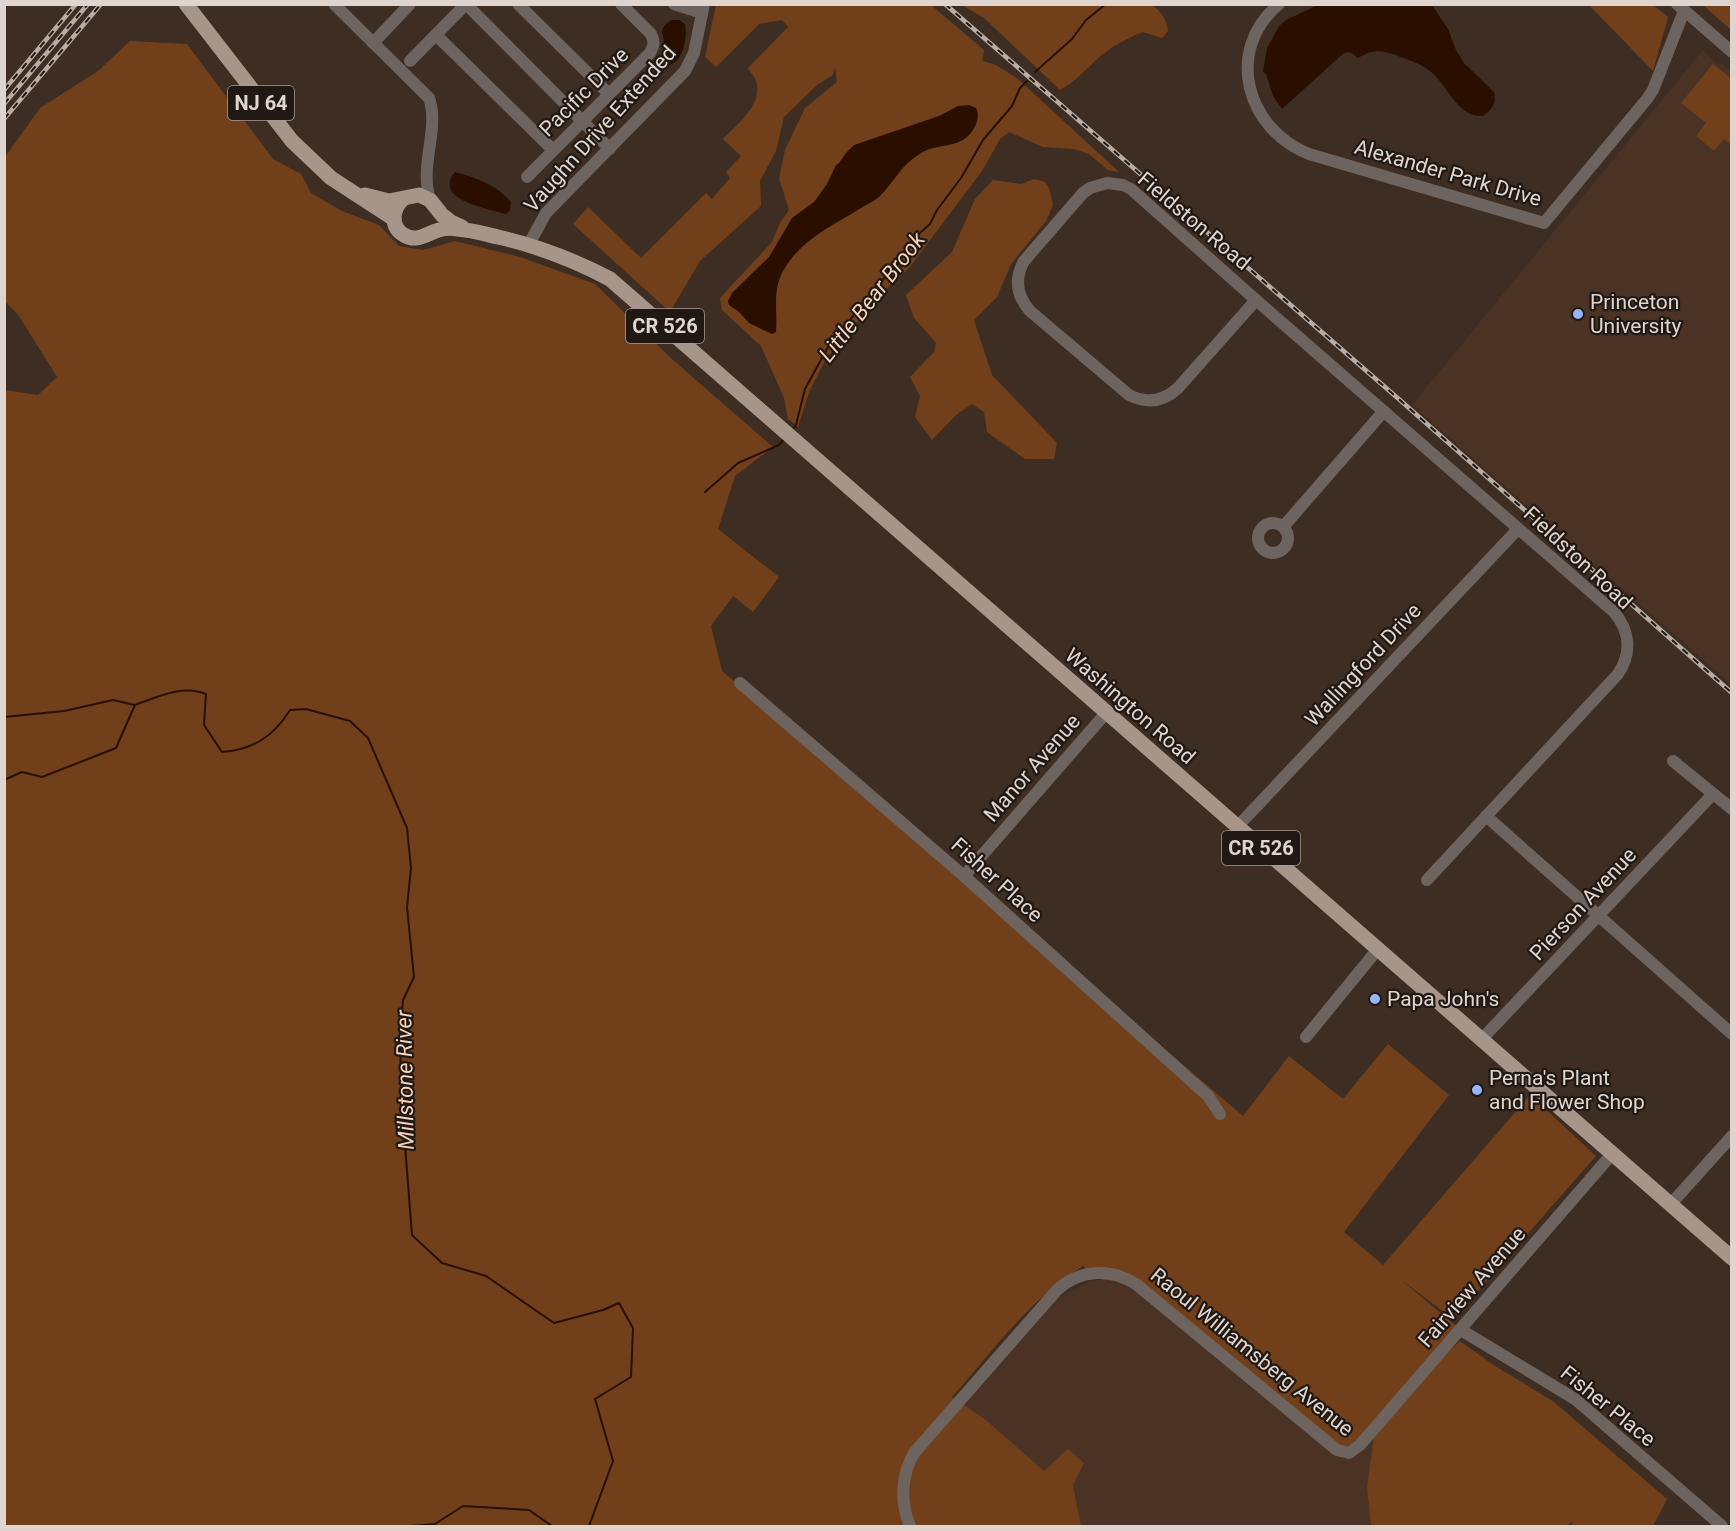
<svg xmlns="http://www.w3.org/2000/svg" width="1736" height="1531" font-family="Roboto,sans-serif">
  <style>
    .built { fill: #4a3324 }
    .green { fill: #71401b }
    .water { fill: #2a0f00 }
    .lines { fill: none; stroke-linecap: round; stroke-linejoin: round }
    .stream { stroke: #2a0f00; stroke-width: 2 }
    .minor { stroke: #6d645f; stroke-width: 12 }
    .major { stroke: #a7958a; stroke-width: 15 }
    .rail-casing { stroke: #b8aca4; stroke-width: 4.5 }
    .rail { stroke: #1f1813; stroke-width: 2; stroke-dasharray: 7; stroke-linecap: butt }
    .poi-dot { fill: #95b6fd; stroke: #1f1813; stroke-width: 2 }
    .labels { text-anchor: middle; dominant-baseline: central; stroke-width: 4.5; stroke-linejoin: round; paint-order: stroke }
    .shield { fill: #1f1813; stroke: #a69c96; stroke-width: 1.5 }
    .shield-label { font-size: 20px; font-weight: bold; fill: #e0d5ce }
    .street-label { font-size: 21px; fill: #e0d5ce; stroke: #1f1813 }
    .poi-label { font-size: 21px; fill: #e0d5ce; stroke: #1f1813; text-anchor: start }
    .water-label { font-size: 22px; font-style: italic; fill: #f4d2bc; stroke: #1f1813 }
  </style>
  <rect width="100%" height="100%" fill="#3e2d22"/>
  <g class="built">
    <polygon points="1703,50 1717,64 1722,64 1731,72 1731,684 1412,405"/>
    <polygon points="1113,1274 1297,1418 1375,1429 1571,1508 1573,1526 862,1526 890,1487 1052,1301 1091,1281 1102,1280"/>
  </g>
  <g class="green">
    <path d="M716,5h215l53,45 -2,11 14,4 22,14 101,93 -11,-2 -19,-16 -15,-5 -31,-2 -34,-15 -9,7 -18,32 -73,97 -25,23 -57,66 -18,35 -11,35 -10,-8 -4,-21 -23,-52 -39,-36 -2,-12 52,-56 8,-19 9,-13 -10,-32 6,-28 20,-42 32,-26 -2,-15 -2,8 -16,10 -33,32 -8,34 -16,30 1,25 -61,55 -30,51 -97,-88 15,-17 53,51 65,-65 6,6 18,-21 -4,-6 15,-16 -18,-17c14,-15 41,-35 33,-58 -1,-4 -6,-9 -8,-13l40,-41 -6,-7 -23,4 -43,43 -11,-10z"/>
    <path d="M962,5h189c10,5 16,15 17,26l-6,7 -19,-6c-19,7 -39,19 -53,34 -12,11 -16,16 -30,24l-76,-72z"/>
    <polygon points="1589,5 1653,5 1668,17 1653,71"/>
    <polygon points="1703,5 1731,5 1731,30"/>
    <path d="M130,41l57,3 86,115 28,15 10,19 31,18 37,14 20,21 24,4 32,-9 65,16 75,27 78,76 100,87 -38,29 -17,53 61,48 -26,35 -20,-16 -22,30 11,45 521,445 46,-60 54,43 45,-55 61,51 -105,137 39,33 147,-170 66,61 -143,163 -54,-41 62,52 -41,48 40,-37 32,23 62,38 113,97 -14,27h-80l-1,-5 -5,5h-196l-4,-39 8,-58 -24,23 -54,-34 -184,-144 -22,-1 -8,-7c-53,33 -91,85 -131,131l34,23 58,51 24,-22 16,14 -11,22 8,41h-1076l-1,-1136 34,5 19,-18 -38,-61 -14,-15v-144l35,-49 58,-37z"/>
    <polygon points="1713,64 1732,79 1731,145 1724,139 1714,151 1696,136 1706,123 1681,103"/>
    <polygon points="1034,179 1045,182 1049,188 1053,205 1046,221 1011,264 997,297 974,320 992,375 1057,443 1054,459 1025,459 987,432 984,412 972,404 956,415 932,440 915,417 920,396 910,377 934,352 936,343 914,318 906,295 952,252 975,199 993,180 1021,184"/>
  </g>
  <g class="water">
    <path d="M1318,5h114l16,24 8,21 8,13 30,29c3,11 -2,18 -11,24 -25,2 -35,-30 -52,-44 -9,-8 -22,-12 -33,-16 -17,-6 -24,-7 -40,2l-8,-6 -6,1 -62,56 -9,-13 -7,-22 -3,-2 4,-24 12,-22 7,-6z"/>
    <path d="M671,20h8l6,4c3,13 -2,40 -18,41 -9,-8 -1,-14 -3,-23 0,-4 -2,-7 -2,-10 0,-5 5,-9 9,-12z"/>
    <path d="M969,105l7,3c5,9 -1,22 -9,29 -13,11 -31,7 -46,16 -21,13 -25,27 -41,43 -5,5 -13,8 -19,12 -27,17 -57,30 -75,58 -15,23 -8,41 -10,66l-4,2 -23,-11 -10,-11 -10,-7 -1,-4 4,-8 37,-36 23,-39 22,-16 13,-18 9,-19 3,-2 7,-10 8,-8 85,-29 19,-10z"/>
    <path d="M455,172c20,5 43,14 56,30l-1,8 -4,4c-17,-5 -74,-14 -51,-42z"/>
  </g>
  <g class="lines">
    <g class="stream">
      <polyline points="1035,72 1072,39 1086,20 1106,4"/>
      <polyline points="793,429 796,425 805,389 828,347 858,310 868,303 879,284 896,265 911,241 930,224 937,210 961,178 983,140 1012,106 1020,88 1027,81"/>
      <polyline points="705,492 738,463 779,445 785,438"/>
      <polyline points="4,717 64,711 113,700 135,705"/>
      <path d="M4,780l18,-8 20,5 74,-29 19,-43c22,-8 48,-21 71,-11l-2,31 18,27c31,-2 52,-16 68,-42l16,-1 44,12 18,17 39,90 4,40 -4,39 7,70 -11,23 -3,29 1,65 11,141 30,28 44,13 68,47 49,-13 16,-7 14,25 -2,49 -36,22 18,62 -24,65"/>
      <polyline points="411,1526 435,1524 463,1506 529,1510 552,1526"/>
    </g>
    <g class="minor">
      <path d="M334,4l95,94c11,31 -10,66 1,102"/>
      <polyline points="466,4 610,149"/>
      <polyline points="518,4 609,94"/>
      <polyline points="674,4 702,13"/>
      <path d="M1279,4c-55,46 -33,125 30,150l235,69 103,-124 6,-9 31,-79"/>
      <polyline points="1677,4 1732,52"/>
      <polyline points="436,35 553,150"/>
      <polyline points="373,43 410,4"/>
      <polyline points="410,61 466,4"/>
      <path d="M527,177l123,-124c4,-8 5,-11 1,-19l-30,-30"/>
      <path d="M1107,183l16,2 8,4 125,111 -78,88c-15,14 -31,16 -49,7l-99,-84c-13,-15 -16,-32 -6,-50l59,-68 7,-5z"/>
      <polyline points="529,244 546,213 685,71 694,53 704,4"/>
      <path d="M1256,300l358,312c16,19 18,41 4,62l-191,206"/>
      <circle cx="1273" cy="538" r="15"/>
      <polyline points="1283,527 1384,411"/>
      <polyline points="740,683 964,876 1208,1096 1220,1114"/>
      <polyline points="1673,761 1732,809"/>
      <polyline points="1486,816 1732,1034"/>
      <polyline points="1237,827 1518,529"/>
      <polyline points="964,876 1106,713"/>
      <polyline points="1306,1037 1377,950"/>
      <polyline points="1481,1040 1713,794"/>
      <polyline points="1670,1205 1732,1136"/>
      <polyline points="1461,1330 1575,1399 1722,1526"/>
      <path d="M910,1526c-10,-24 -9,-50 4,-73l143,-163c23,-21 53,-22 79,-6l201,166 12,3 11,-8 252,-291"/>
    </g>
    <g class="major">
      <polyline points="186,4 292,141 331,178 394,219"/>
      <polyline points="365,195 389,201 419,195 430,200 442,215 451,222 462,227"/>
      <path d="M402,200c-10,10 -12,27 2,35 13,8 23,-2 35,-5 6,-2 13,-2 18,-1 14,1 28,5 41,8 40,9 76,23 112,42l1122,979"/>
    </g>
    <defs>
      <g id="rail">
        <polyline points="945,4 1401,401 1732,693"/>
        <polyline points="4,90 76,4"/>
        <polyline points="4,104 88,4"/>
        <polyline points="4,119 101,4"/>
      </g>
    </defs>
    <use href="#rail" class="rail-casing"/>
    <use href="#rail" class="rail"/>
  </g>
  <g class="poi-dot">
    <circle cx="1578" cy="314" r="6"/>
    <circle cx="1375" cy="999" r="6"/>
    <circle cx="1477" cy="1090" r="6"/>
  </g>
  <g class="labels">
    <g class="shield">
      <rect x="228" y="86" width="66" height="34" rx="4.5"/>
      <rect x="626" y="309" width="78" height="34" rx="4.5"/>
      <rect x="1222" y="831" width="78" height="34" rx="4.5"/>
    </g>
    <g class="shield-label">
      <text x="261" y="103">NJ 64</text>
      <text x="665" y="326">CR 526</text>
      <text x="1261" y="848">CR 526</text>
    </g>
    <g class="street-label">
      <text transform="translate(584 92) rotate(-45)">Pacific Drive</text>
      <text transform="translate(600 129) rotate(-48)">Vaughn Drive Extended</text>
      <text transform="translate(1448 173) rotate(16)">Alexander Park Drive</text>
      <text transform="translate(1194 221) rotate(40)">Fieldston Road</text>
      <text transform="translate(1578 558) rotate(43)">Fieldston Road</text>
      <text transform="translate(1363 665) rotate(-47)">Wallingford Drive</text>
      <text transform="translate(1130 706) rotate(41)">Washington Road</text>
      <text transform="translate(1032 768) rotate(-49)">Manor Avenue</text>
      <text transform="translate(997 880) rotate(42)">Fisher Place</text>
      <text transform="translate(1583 904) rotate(-47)">Pierson Avenue</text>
      <text transform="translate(1472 1287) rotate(-49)">Fairview Avenue</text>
      <text transform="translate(1252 1352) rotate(39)">Raoul Williamsberg Avenue</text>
      <text transform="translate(1608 1406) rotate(39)">Fisher Place</text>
    </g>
    <g class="poi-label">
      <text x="1590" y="302">Princeton<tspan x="1590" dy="24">University</tspan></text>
      <text x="1387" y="999">Papa John's</text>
      <text x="1489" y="1078">Perna's Plant<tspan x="1489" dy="24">and Flower Shop</tspan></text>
    </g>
    <g class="water-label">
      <text transform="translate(872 297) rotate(-52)">Little Bear Brook</text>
      <text transform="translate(405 1080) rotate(-91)">Millstone River</text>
    </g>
  </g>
  <rect width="1736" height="1531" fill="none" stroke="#e0d5ce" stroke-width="12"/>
</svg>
